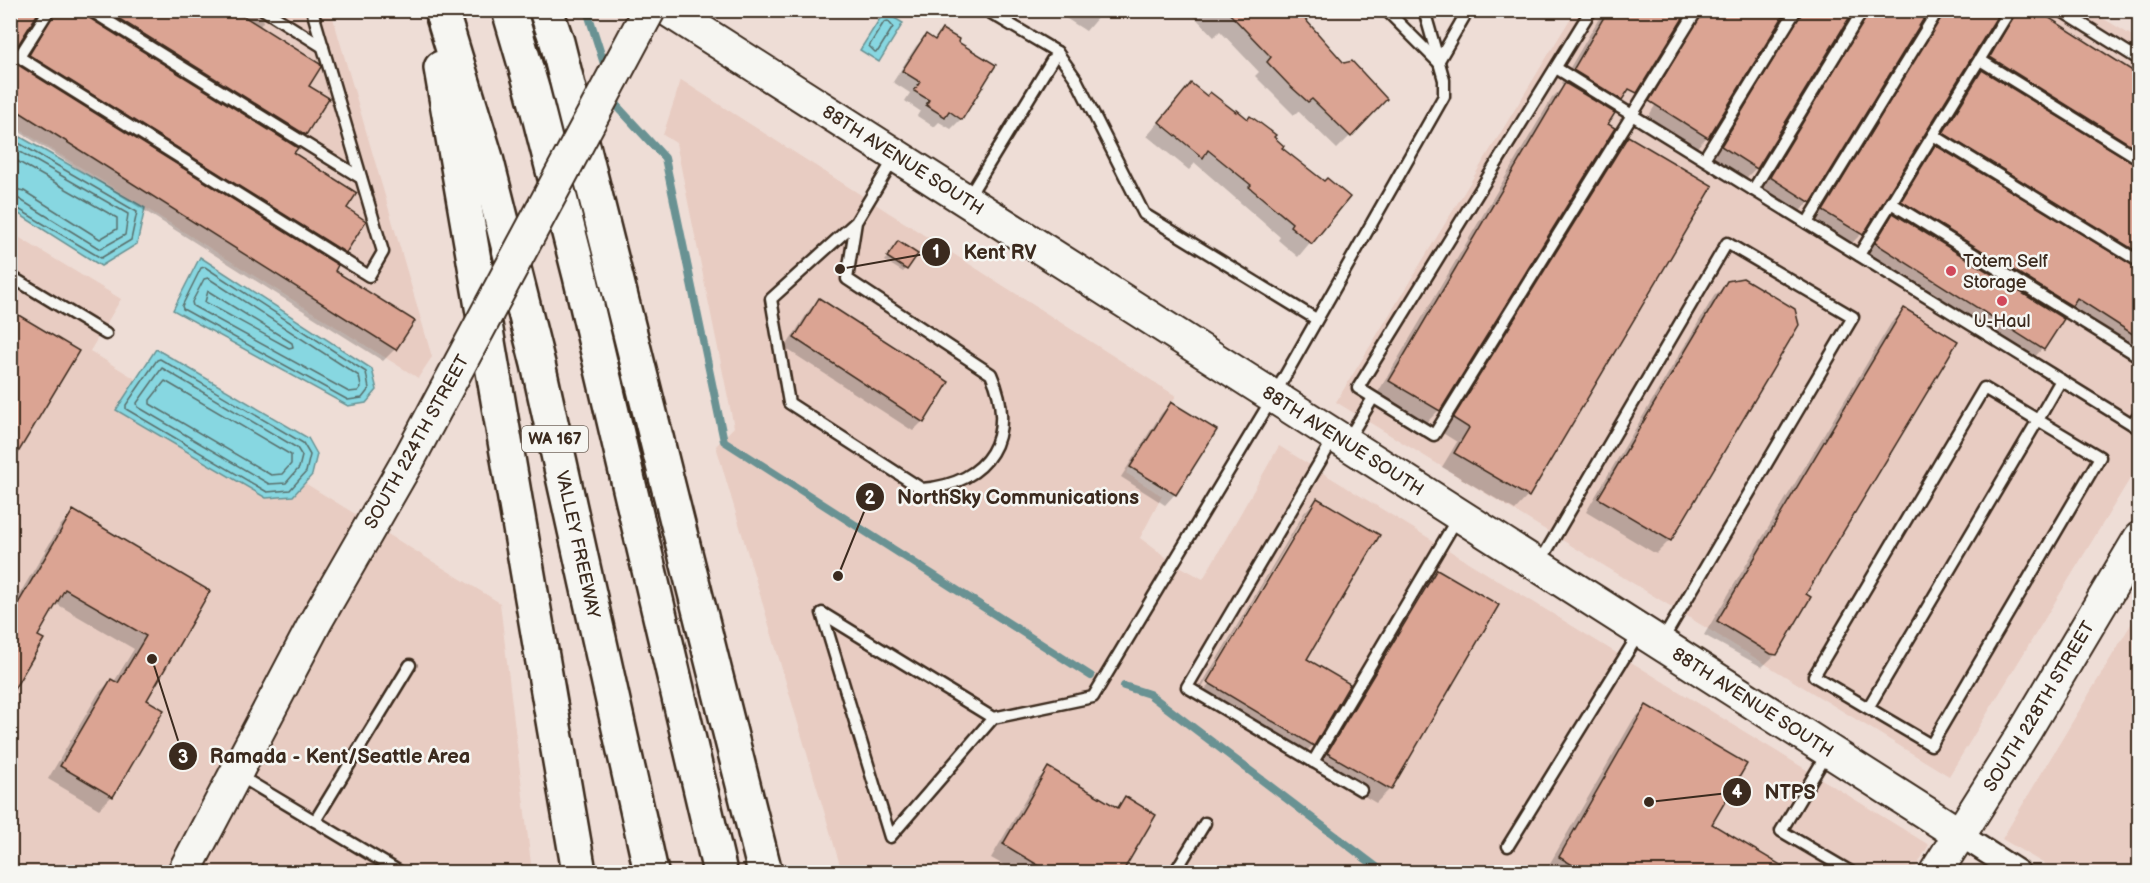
<svg xmlns="http://www.w3.org/2000/svg" width="2150" height="883" font-family="'Balsamiq Sans',sans-serif">
  <style>
    .built { fill: #e8ccc2 }
    .water { fill: #87d7e1; stroke: #699293; stroke-width: 1.5 }
    .shadow { fill: #0003; fill-rule: evenodd }
    .lines { fill: none; stroke-linecap: round; stroke-linejoin: round }
    .shore { stroke: #596f6c; stroke-width: 1.5 }
    .stream { stroke: #699293; stroke-width: 8 }
    .building { fill: #dba493; stroke: #3b2a1e; stroke-width: 1.5 }
    .lane-casing { stroke: #3b2a1e; stroke-width: 15 }
    .street-casing { stroke: #3b2a1e; stroke-width: 27 }
    .secondary-casing { stroke: #3b2a1e; stroke-width: 36 }
    .highway-casing { stroke: #3b2a1e; stroke-width: 38 }
    .lane { stroke: #f6f6f2; stroke-width: 10 }
    .street { stroke: #f6f6f2; stroke-width: 22 }
    .secondary { stroke: #f6f6f2; stroke-width: 32 }
    .highway { stroke: #f6f6f2; stroke-width: 33 }
    .secondary-bridge-casing { stroke: #3b2a1e; stroke-width: 36; stroke-linecap: butt }
    .secondary-bridge { stroke: #f6f6f2; stroke-width: 32 }
    .poi-dot { fill: #d1495b; stroke: #f6f6f2; stroke-width: 2 }
    .labels { text-anchor: middle; dominant-baseline: central; stroke-width: 5; stroke-linejoin: round; paint-order: stroke }
    .shield { fill: #f6f6f2; stroke: #73675e; stroke-width: 1.5 }
    .shield-label { font-size: 16px; font-weight: bold; fill: #3b2a1e }
    .street-label { font-size: 18px; fill: #3b2a1e; stroke: #f6f6f2 }
    .poi-label { font-size: 18px; fill: #3b2a1e; stroke: #f6f6f2; text-anchor: start }
    .leader { fill: none; stroke: #3b2a1e; stroke-width: 2 }
    .callout-dot { fill: #3b2a1e; stroke: #f6f6f2; stroke-width: 2 }
    .mark-label { font-size: 18px; text-anchor: middle; font-weight: bold; fill: #fff }
    .callout-label { font-size: 20px; text-anchor: middle; font-weight: bold; fill: #3b2a1e; stroke: #f6f6f2; stroke-width: 5; stroke-linejoin: round; paint-order: stroke }
  </style>
  <rect width="100%" height="100%" fill="#eeddd6"/>
  <filter id="ink" filterUnits="userSpaceOnUse"><feTurbulence type="fractalNoise" baseFrequency=".0167" numOctaves="2"/><feDisplacementMap in="SourceGraphic" scale="12" xChannelSelector="R" yChannelSelector="G"/><feConvolveMatrix kernelMatrix="1 2 1 2 8 2 1 2 1" color-interpolation-filters="sRGB"/></filter>
  <g filter="url(#ink)">
    <g class="built">
      <polygon points="10,11 331,11 432,357 418,378 11,124"/>
      <polygon points="1575,11 2091,11 2139,40 2139,464 1949,776 1336,402"/>
      <polygon points="681,80 1176,396 1126,473 1162,496 1140,538 1174,563 1203,579 1279,446 1929,845 1913,872 842,872 716,446 734,427 676,143 663,135"/>
      <polygon points="10,232 121,299 90,351 500,603 532,872 11,872"/>
      <polygon points="2139,611 2139,872 2058,872 2002,839"/>
    </g>
    <g class="water">
      <polygon points="884,12 903,23 879,62 860,50"/>
      <polygon points="10,131 145,208 137,244 101,266 11,209"/>
      <polygon points="200,257 372,369 377,390 366,403 348,406 173,310"/>
      <polygon points="156,349 308,438 317,454 312,475 293,496 266,498 116,410"/>
    </g>
    <g class="shadow">
      <path d="M10,10h258l-7,7 3,3 -5,8 48,58 -2,48 -12,12 -1,8 53,54v44l-12,12v7l62,78 -12,12 -373,-235zM40,15l4,12 -25,39 -8,-5v-9l23,-36z"/>
      <polygon points="1053,10 1104,10 1086,31"/>
      <polygon points="1188,10 1299,10 1298,13 1350,136 1337,149 1298,111 1294,115 1255,76 1259,72 1220,31 1214,37"/>
      <polygon points="1604,10 1673,10 1621,99 1609,111 1439,410 1426,423 1377,394 1552,98 1564,86 1561,83"/>
      <polygon points="1715,10 2032,10 2140,78 2140,359 2064,311 2059,317 2062,319 2042,349 2032,360 1866,254 1883,225 1893,216 1889,214 1923,160 1935,148 1931,146 1969,85 1981,73 1978,71 2004,19 1996,15 1861,234 1848,247 1811,224 1930,17 1924,15 1809,202 1796,215 1758,191 1855,17 1849,15 1756,168 1743,181 1709,160 1788,17 1782,15 1707,137 1694,150 1646,120"/>
      <polygon points="942,30 961,119 951,129 939,122 934,127 917,116 920,111 905,101 910,93 893,82 916,46 926,36 933,40"/>
      <polygon points="1191,85 1272,138 1323,183 1348,197 1298,257 1278,240 1280,237 1195,163 1189,170 1147,136"/>
      <polygon points="1628,137 1528,496 1515,510 1442,467 1457,442 1441,432 1615,151"/>
      <polygon points="895,246 906,269 903,272 885,261"/>
      <polygon points="1728,283 1670,540 1656,554 1586,512 1714,296"/>
      <polygon points="820,300 947,383 922,422 913,431 785,348 810,309"/>
      <polygon points="1905,310 1776,654 1762,667 1704,635 1891,323"/>
      <polygon points="1171,403 1175,494 1165,505 1121,477 1161,414"/>
      <path d="M1317,499l-12,160 8,86 -14,13 -104,-62 109,-183zM1306,513h3l-104,177 -3,-2z"/>
      <polygon points="73,512 208,591 145,700 112,796 99,809 48,779 98,694 111,680 114,682 134,649 55,603 36,636 10,693 10,610 60,526"/>
      <polygon points="1437,571 1497,606 1389,790 1376,803 1315,767 1424,584"/>
      <polygon points="2140,650 2140,669 2131,664"/>
      <polygon points="2140,700 2140,711 2135,708"/>
      <polygon points="1646,707 1710,825 1791,872 1546,870 1633,720"/>
      <polygon points="1048,769 1115,809 1125,798 1121,872 1016,872 991,858 1035,783"/>
    </g>
    <g class="lines">
      <g class="shore">
        <polygon points="888,21 893,27 878,51 875,52 869,46 884,22"/>
        <polyline points="10,138 137,212 131,240 101,258 10,204"/>
        <polyline points="10,146 128,214 125,235 100,249 19,199 10,197"/>
        <polyline points="10,157 117,218 117,229 100,239 24,191 10,188"/>
        <polygon points="205,267 366,372 369,389 362,398 348,400 183,309 182,306 201,268"/>
        <polygon points="208,278 359,376 361,387 358,391 349,392 193,306 192,302 204,279"/>
        <polygon points="208,291 292,343 293,347 289,348 205,302"/>
        <polygon points="160,359 303,443 310,455 306,472 290,490 267,492 126,409 126,405 157,360"/>
        <polygon points="162,368 297,448 302,456 299,468 286,483 269,484 138,407 137,403"/>
        <polygon points="165,381 291,455 291,464 282,474 271,475 150,404 150,400"/>
      </g>
      <g class="stream">
        <polyline points="587,10 606,70"/>
        <polyline points="614,96 618,107 665,158 724,441 1091,676"/>
        <polyline points="1124,686 1149,694 1383,872"/>
      </g>
    </g>
    <g class="building">
      <polygon points="10,10 40,10 13,53 15,63 338,265 335,271 415,321 396,350 10,106"/>
      <polygon points="56,10 83,10 86,16 298,148 294,153 357,193 347,208 366,221 346,253 29,55"/>
      <polygon points="105,10 234,10 320,64 321,67 309,86 329,98 306,135"/>
      <polygon points="1226,10 1297,10 1344,63 1352,61 1387,99 1351,137 1312,99 1308,102 1289,85 1267,62 1271,57"/>
      <polygon points="1608,10 1688,10 1637,93 1629,89 1622,100 1573,70"/>
      <polygon points="1704,10 1787,10 1708,138 1649,101"/>
      <polygon points="1803,10 1854,10 1757,169 1721,146"/>
      <polygon points="1870,10 1929,10 1811,203 1770,177"/>
      <polygon points="1945,10 2001,10 1863,235 1823,211"/>
      <polygon points="2017,10 2037,10 2139,75 2139,150 1990,57"/>
      <polygon points="942,29 959,39 958,42 996,65 962,120 949,111 945,117 926,105 929,100 914,91 920,82 902,71 926,34 935,40"/>
      <polygon points="1982,70 2139,166 2139,253 1943,133"/>
      <polygon points="1191,83 1207,96 1210,92 1236,112 1237,110 1248,119 1250,116 1260,123 1276,135 1274,137 1284,146 1282,148 1324,181 1327,178 1350,197 1312,244 1290,226 1292,223 1249,187 1251,185 1208,150 1203,158 1159,122"/>
      <polygon points="1565,83 1615,113 1608,124 1615,128 1440,411 1389,381"/>
      <polygon points="1628,136 1713,186 1529,497 1454,453 1469,428 1453,418"/>
      <polygon points="1935,145 2139,269 2139,338 2077,298 2072,306 1901,201"/>
      <polygon points="1893,213 2064,319 2044,350 1875,243"/>
      <polygon points="898,241 918,254 907,270 887,257"/>
      <polygon points="1743,278 1795,309 1799,325 1671,541 1598,498 1727,281"/>
      <polygon points="819,298 949,382 924,423 794,338"/>
      <polygon points="1904,308 1958,341 1806,594 1811,597 1777,655 1771,654 1717,621"/>
      <polygon points="10,310 79,351 10,466"/>
      <polygon points="1171,402 1217,430 1176,495 1130,467"/>
      <polygon points="1317,498 1380,535 1307,659 1350,684 1314,746 1207,682"/>
      <polygon points="73,510 210,591 147,700 164,710 113,797 60,766 111,679 118,683 146,636 65,589 38,636 44,639 10,696 10,617"/>
      <polygon points="1437,569 1499,605 1391,790 1327,753"/>
      <polygon points="1646,705 1747,764 1712,824 1794,873 1586,873 1559,857"/>
      <polygon points="1048,767 1118,808 1125,796 1156,815 1122,873 1051,873 1003,844"/>
    </g>
    <g class="lines">
      <defs>
        <g id="lane">
          <polyline points="49,10 19,57 369,276 383,252 312,10"/>
          <polyline points="90,10 361,178"/>
          <polyline points="264,10 323,47"/>
          <polyline points="986,10 1057,52 1076,79 1144,214 1316,319"/>
          <polyline points="1386,10 1438,62 1468,10"/>
          <polyline points="1591,10 1358,388 1434,435 1697,10"/>
          <polyline points="2060,10 2140,60"/>
          <polyline points="1980,60 2140,159"/>
          <polyline points="1556,68 2140,429"/>
          <polyline points="1933,135 2140,262"/>
          <polyline points="1704,159 1796,10"/>
          <polyline points="1753,190 1863,10"/>
          <polyline points="968,198 1057,52"/>
          <polyline points="1891,203 2140,357"/>
          <path d="M856,222l-9,57 144,95c27,61 -1,110 -69,115l-133,-86 -18,-104 85,-77 39,-65"/>
          <polyline points="1807,223 1938,10"/>
          <polyline points="1859,255 2010,10"/>
          <polyline points="10,276 106,334"/>
          <polyline points="2132,424 2140,413"/>
          <polyline points="1334,438 1187,687 1361,790"/>
          <polyline points="1347,441 1373,398"/>
          <polyline points="1540,562 1727,243 1853,317 1662,641"/>
          <polyline points="1868,708 1931,745 2100,457 1984,388 1814,676 1868,708 2038,420 2061,380"/>
          <polyline points="993,718 822,613 890,837 993,718 1093,697 1273,397 1444,96 1444,80 1424,10"/>
          <polyline points="1828,752 1781,831 1851,872"/>
          <polyline points="1313,762 1458,517"/>
          <polyline points="238,775 400,872"/>
          <polyline points="315,821 410,665"/>
          <polyline points="1508,846 1640,632"/>
          <polyline points="1175,872 1205,823"/>
        </g>
        <polyline id="street" points="1959,834 2018,872"/>
        <g id="secondary">
          <path id="s1" d="M668,10l1291,824"/>
          <polyline points="184,872 316,621 409,459"/>
          <path id="s2" d="M1936,872l89,-141 115,-193"/>
        </g>
        <g id="highway">
          <path id="s3" d="M441,10l45,148 52,206 113,508"/>
          <polyline points="509,10 533,92 580,276 720,872"/>
          <polyline points="546,10 557,42 765,872"/>
          <polyline points="441,68 579,872"/>
        </g>
      </defs>
      <use href="#lane" class="lane-casing"/>
      <use href="#street" class="street-casing"/>
      <use href="#secondary" class="secondary-casing"/>
      <use href="#highway" class="highway-casing"/>
      <use href="#lane" class="lane"/>
      <use href="#street" class="street"/>
      <use href="#secondary" class="secondary"/>
      <use href="#highway" class="highway"/>
      <defs>
        <polyline id="secondary-bridge" points="409,459 649,10"/>
      </defs>
      <use href="#secondary-bridge" class="secondary-bridge-casing"/>
      <use href="#secondary-bridge" class="secondary-bridge"/>
    </g>
  </g>
  <g class="poi-dot">
    <circle cx="1951" cy="271" r="6"/>
    <circle cx="2002" cy="301" r="6"/>
  </g>
  <g class="labels">
    <rect class="shield" x="522" y="426" width="66" height="26" rx="4.5"/>
    <g class="shield-label">
      <text x="555" y="439">WA 167</text>
    </g>
    <g class="street-label">
      <text stroke="none"><textPath href="#s1" startOffset="279">88TH AVENUE SOUTH</textPath></text>
      <text transform="translate(417 442) rotate(-61)">SOUTH 224TH STREET</text>
      <text stroke="none"><textPath href="#s1" startOffset="801">88TH AVENUE SOUTH</textPath></text>
      <text stroke="none"><textPath href="#s3" startOffset="552">VALLEY FREEWAY</textPath></text>
      <text stroke="none"><textPath href="#s1" startOffset="1287">88TH AVENUE SOUTH</textPath></text>
      <text stroke="none"><textPath href="#s2" startOffset="195">SOUTH 228TH STREET</textPath></text>
    </g>
    <g class="poi-label">
      <text x="1963" y="261">Totem Self<tspan x="1963" dy="21">Storage</tspan></text>
      <text x="2002" y="321" text-anchor="middle">U-Haul</text>
    </g>
  </g>
  <path class="leader" d="M840 269L936 252M838 576L870 497M152 659L183 756M1649 802L1737 792"/>
  <g class="callout-dot">
    <circle cx="840" cy="269" r="6"/>
    <circle cx="838" cy="576" r="6"/>
    <circle cx="152" cy="659" r="6"/>
    <circle cx="1649" cy="802" r="6"/>
    <circle cx="936" cy="252" r="15"/>
    <circle cx="870" cy="497" r="15"/>
    <circle cx="183" cy="756" r="15"/>
    <circle cx="1737" cy="792" r="15"/>
  </g>
  <g class="mark-label">
    <text x="936" y="258">1</text>
    <text x="870" y="504">2</text>
    <text x="183" y="763">3</text>
    <text x="1737" y="798">4</text>
  </g>
  <g class="callout-label">
    <text x="1000" y="259">Kent RV</text>
    <text x="1018" y="504">NorthSky Communications</text>
    <text x="340" y="763">Ramada - Kent/Seattle Area</text>
    <text x="1790" y="799">NTPS</text>
  </g>
  <rect width="2150" height="883" fill="none" stroke="#f6f6f2" stroke-width="36"/>
  <rect x="18" y="18" width="2114" height="847" fill="none" stroke="#3b2a1e" stroke-width="2" filter="url(#ink)"/>
</svg>
